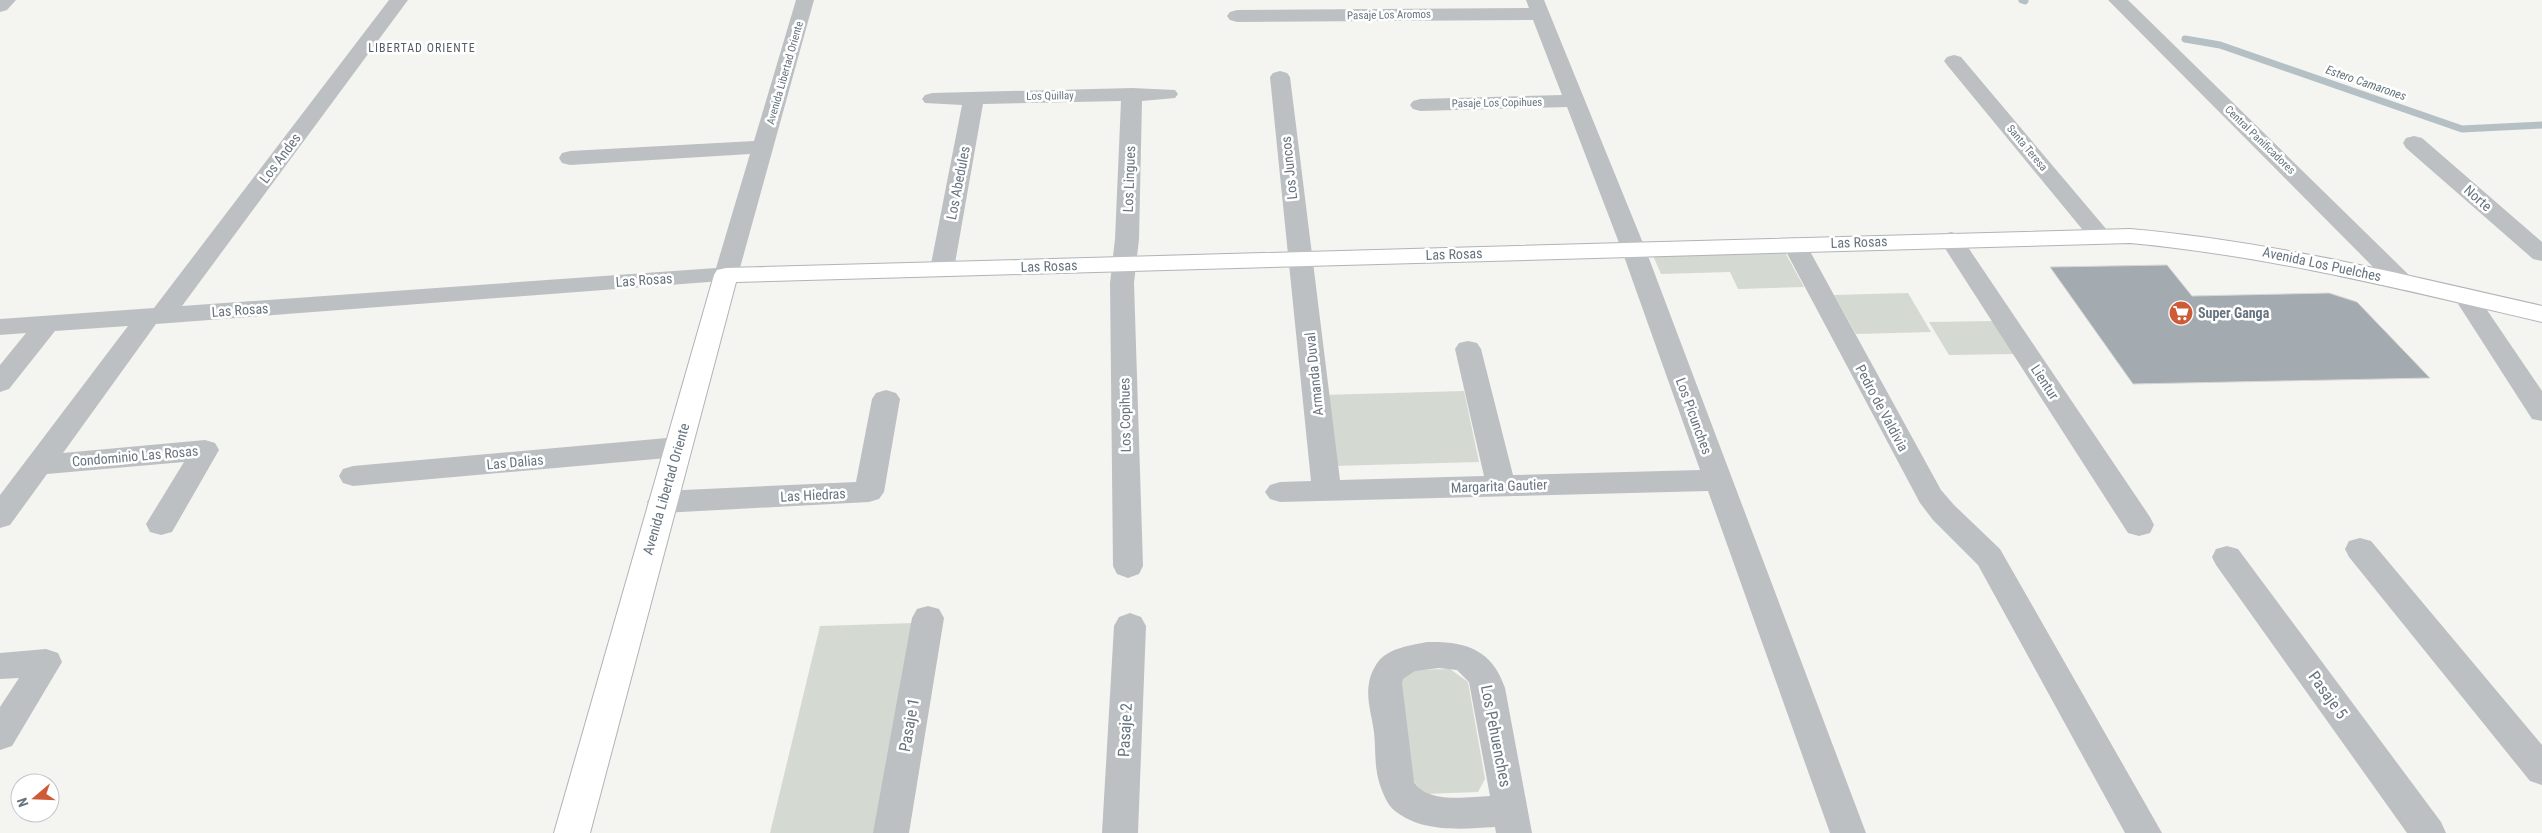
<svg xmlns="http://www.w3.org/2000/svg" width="2542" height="833" font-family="'Roboto Condensed',sans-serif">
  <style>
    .green { fill: #d4d9d1 }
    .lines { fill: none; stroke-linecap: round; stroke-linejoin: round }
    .stream { stroke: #b5c0c4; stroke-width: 7 }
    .building { fill: #a4abb0; stroke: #d6d6d4 }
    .major-casing { stroke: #b0b4b7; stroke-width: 2 }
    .minor { fill: #bcc0c3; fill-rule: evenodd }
    .major { fill: #fff; fill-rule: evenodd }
    .labels { text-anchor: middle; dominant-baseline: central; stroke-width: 5; stroke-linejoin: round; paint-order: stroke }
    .far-street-label { font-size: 11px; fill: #67747f; stroke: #fff }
    .far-neighbourhood-label { font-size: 12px; letter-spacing: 1px; fill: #545d65; stroke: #fff }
    .far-water-label { font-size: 12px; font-style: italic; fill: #63757c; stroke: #fff }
    .street-label { font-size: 14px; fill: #67747f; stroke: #fff }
    .poi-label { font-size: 14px; font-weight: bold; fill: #67747f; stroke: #fff; text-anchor: start }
    .near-street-label { font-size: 16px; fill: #67747f; stroke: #fff }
  </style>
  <rect width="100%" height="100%" fill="#f4f4f1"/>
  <g class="green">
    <polygon points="1782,247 1804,287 1738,289 1730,272 1661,274 1651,251"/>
    <polygon points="1908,293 1931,332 1856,334 1834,295"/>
    <polygon points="1995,321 2017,354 1949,355 1929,322"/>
    <polygon points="1464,391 1479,462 1332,466 1324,395"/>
    <polygon points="914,623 876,833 770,833 820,626"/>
    <polygon points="1450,669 1468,682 1485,779 1478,792 1423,794 1413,780 1398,683 1410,670"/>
  </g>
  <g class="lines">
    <g class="stream">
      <polyline points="2022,0 2025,1"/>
      <polyline points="2185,39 2220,45 2462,129 2542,125"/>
    </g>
  </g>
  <polygon class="building" points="2167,265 2192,296 2329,293 2357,302 2430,378 2133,384 2050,267"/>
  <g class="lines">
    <defs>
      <path id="major" d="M2130,229c140,12 275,46 412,77v16c-137,-32 -272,-66 -412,-79l-1394,39 -146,551h-36l160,-558 3,-5 9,-2z"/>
    </defs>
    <use href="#major" class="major-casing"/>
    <g class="minor">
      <polygon points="0,0 16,0 7,10 0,12"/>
      <polygon points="389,0 408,0 182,306 716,268 750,154 570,165 562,163 559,158 562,153 570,151 754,141 796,0 814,0 738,275 735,280 156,324 63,453 205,440 215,443 219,450 172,532 161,535 150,532 146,524 184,462 47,474 10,525 0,528 0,495 128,326 55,331 9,389 0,392 0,365 26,333 0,335 0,319 154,308"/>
      <polygon points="1526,0 1544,0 1645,248 1866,833 1830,833 1708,491 1280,502 1270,499 1265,492 1270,485 1280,482 1311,481 1270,77 1273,73 1280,71 1287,73 1290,77 1340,480 1484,476 1455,349 1459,343 1468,341 1477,343 1481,349 1513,475 1700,470 1621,248 1567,107 1420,111 1413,109 1410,105 1413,101 1420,99 1562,95 1533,20 1237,22 1230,20 1227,16 1230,12 1237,10 1529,8"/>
      <polygon points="2108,0 2128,0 2411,277 2414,282 2411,287 2402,290 2393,287"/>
      <polygon points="1954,55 1961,57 2107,230 2111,235 2107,240 2099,242 2091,240 1947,65 1944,61 1947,57"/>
      <polygon points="1132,88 1175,90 1178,94 1175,98 1142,101 1139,239 1134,283 1143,566 1139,574 1128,578 1117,574 1113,566 1110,283 1115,239 1121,101 983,104 954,269 951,274 942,276 933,274 930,269 962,105 925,103 922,99 925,95 932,93"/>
      <polygon points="2414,136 2422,138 2542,242 2542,261 2533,259 2406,148 2403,143 2406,138"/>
      <polygon points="1951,232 1959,234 2150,517 2154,525 2150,533 2139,536 2128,533 1939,239 1943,234"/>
      <polygon points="1794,237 1802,239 1806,244 1941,490 1954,505 2000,549 2162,833 2125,833 1978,565 1933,520 1920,503 1782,244 1786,239"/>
      <polygon points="2465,288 2474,291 2542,391 2542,421 2532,419 2453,296 2456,291"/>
      <polygon points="886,390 896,393 900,399 884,492 879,499 869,502 662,513 652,510 647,502 652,494 662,491 856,482 872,399 876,393"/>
      <polygon points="678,437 688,440 692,447 688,454 678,457 353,486 343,483 339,476 343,469 353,466"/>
      <polygon points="2360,538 2371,541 2542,745 2542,785 2530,781 2349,557 2345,549 2349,541"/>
      <polygon points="2227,546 2238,549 2441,822 2446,833 2407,833 2216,565 2212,557 2216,549"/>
      <polygon points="928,606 939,609 944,618 909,833 873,833 912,618 917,609"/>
      <polygon points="1130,613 1141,617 1146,626 1138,833 1102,833 1114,626 1119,617"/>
      <path d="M1427,642c38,-1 65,7 78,46l27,145h-36l-1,-6c-33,2 -72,6 -100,-16 -7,-5 -12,-17 -15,-26 -6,-17 -4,-35 -6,-53 -2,-16 -8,-33 -5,-49 1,-7 5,-16 9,-21 10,-14 34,-17 49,-20zM1439,668l18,2 12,12 21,114c-23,1 -62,8 -76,-14l-12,-99 1,-4 12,-8z"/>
      <polygon points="46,649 58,653 62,662 12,746 0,750 0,707 19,678 0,679 0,653"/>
    </g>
    <use href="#major" class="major"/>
  </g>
  <defs>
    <symbol id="supermarket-disc" viewBox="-11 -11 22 22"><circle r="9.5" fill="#ce5b37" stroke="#fff"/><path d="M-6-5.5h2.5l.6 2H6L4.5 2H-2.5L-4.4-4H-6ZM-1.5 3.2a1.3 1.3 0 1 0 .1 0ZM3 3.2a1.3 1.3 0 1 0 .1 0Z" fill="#fff"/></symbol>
  </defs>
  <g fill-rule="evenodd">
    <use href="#supermarket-disc" x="2167" y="299" width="28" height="28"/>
  </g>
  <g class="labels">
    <g class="far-street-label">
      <text transform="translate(1389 15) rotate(-1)">Pasaje Los Aromos</text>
      <text transform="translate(785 73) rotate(-74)">Avenida Libertad Oriente</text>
      <text transform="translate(1050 96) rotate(-1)">Los Quillay</text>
      <text transform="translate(1497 103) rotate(-1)">Pasaje Los Copihues</text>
      <text transform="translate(2260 140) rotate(44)">Central Panificadores</text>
      <text transform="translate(2027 148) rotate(50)">Santa Teresa</text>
    </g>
    <g class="far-neighbourhood-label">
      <text x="422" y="48">LIBERTAD ORIENTE</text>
    </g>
    <g class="far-water-label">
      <text transform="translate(2366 83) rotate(19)">Estero Camarones</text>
    </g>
    <g class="street-label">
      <text transform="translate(280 158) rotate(-53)">Los Andes</text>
      <text transform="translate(1289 168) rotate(-96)">Los Juncos</text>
      <text transform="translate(1129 179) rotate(-88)">Los Lingues</text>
      <text transform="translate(958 183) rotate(-79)">Los Abedules</text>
      <text transform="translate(2478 198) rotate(41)">Norte</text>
      <text transform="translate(1859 242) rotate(-2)">Las Rosas</text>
      <text transform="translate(1454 254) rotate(-2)">Las Rosas</text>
      <text transform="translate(2322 264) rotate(12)">Avenida Los Puelches</text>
      <text transform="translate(1049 266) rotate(-2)">Las Rosas</text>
      <text transform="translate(644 280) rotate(-4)">Las Rosas</text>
      <text transform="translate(240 310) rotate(-4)">Las Rosas</text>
      <text transform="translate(1314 374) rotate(-96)">Armanda Duval</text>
      <text transform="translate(2045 382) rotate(57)">Lientur</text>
      <text transform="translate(1882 408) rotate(62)">Pedro de Valdivia</text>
      <text transform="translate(1125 415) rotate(-91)">Los Copihues</text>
      <text transform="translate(1694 416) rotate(70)">Los Picunches</text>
      <text transform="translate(135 456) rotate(-5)">Condominio Las Rosas</text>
      <text transform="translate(515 462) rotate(-5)">Las Dalias</text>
      <text transform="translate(1499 486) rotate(-2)">Margarita Gautier</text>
      <text transform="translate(666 489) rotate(-74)">Avenida Libertad Oriente</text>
      <text transform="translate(813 495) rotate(-3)">Las Hiedras</text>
    </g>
    <g class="poi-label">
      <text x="2198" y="313">Super Ganga</text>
    </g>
    <g class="near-street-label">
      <text transform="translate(2328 695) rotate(54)">Pasaje 5</text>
      <text transform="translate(909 725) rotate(-80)">Pasaje 1</text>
      <text transform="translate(1125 730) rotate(-87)">Pasaje 2</text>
      <text transform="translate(1496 736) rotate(79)">Los Pehuenches</text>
    </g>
  </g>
  <g transform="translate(35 798) rotate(251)"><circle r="24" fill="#ffffff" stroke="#c2c7cc"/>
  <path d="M0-4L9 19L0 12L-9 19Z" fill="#ce5b37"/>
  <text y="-8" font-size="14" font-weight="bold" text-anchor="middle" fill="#67747f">N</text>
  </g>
</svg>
